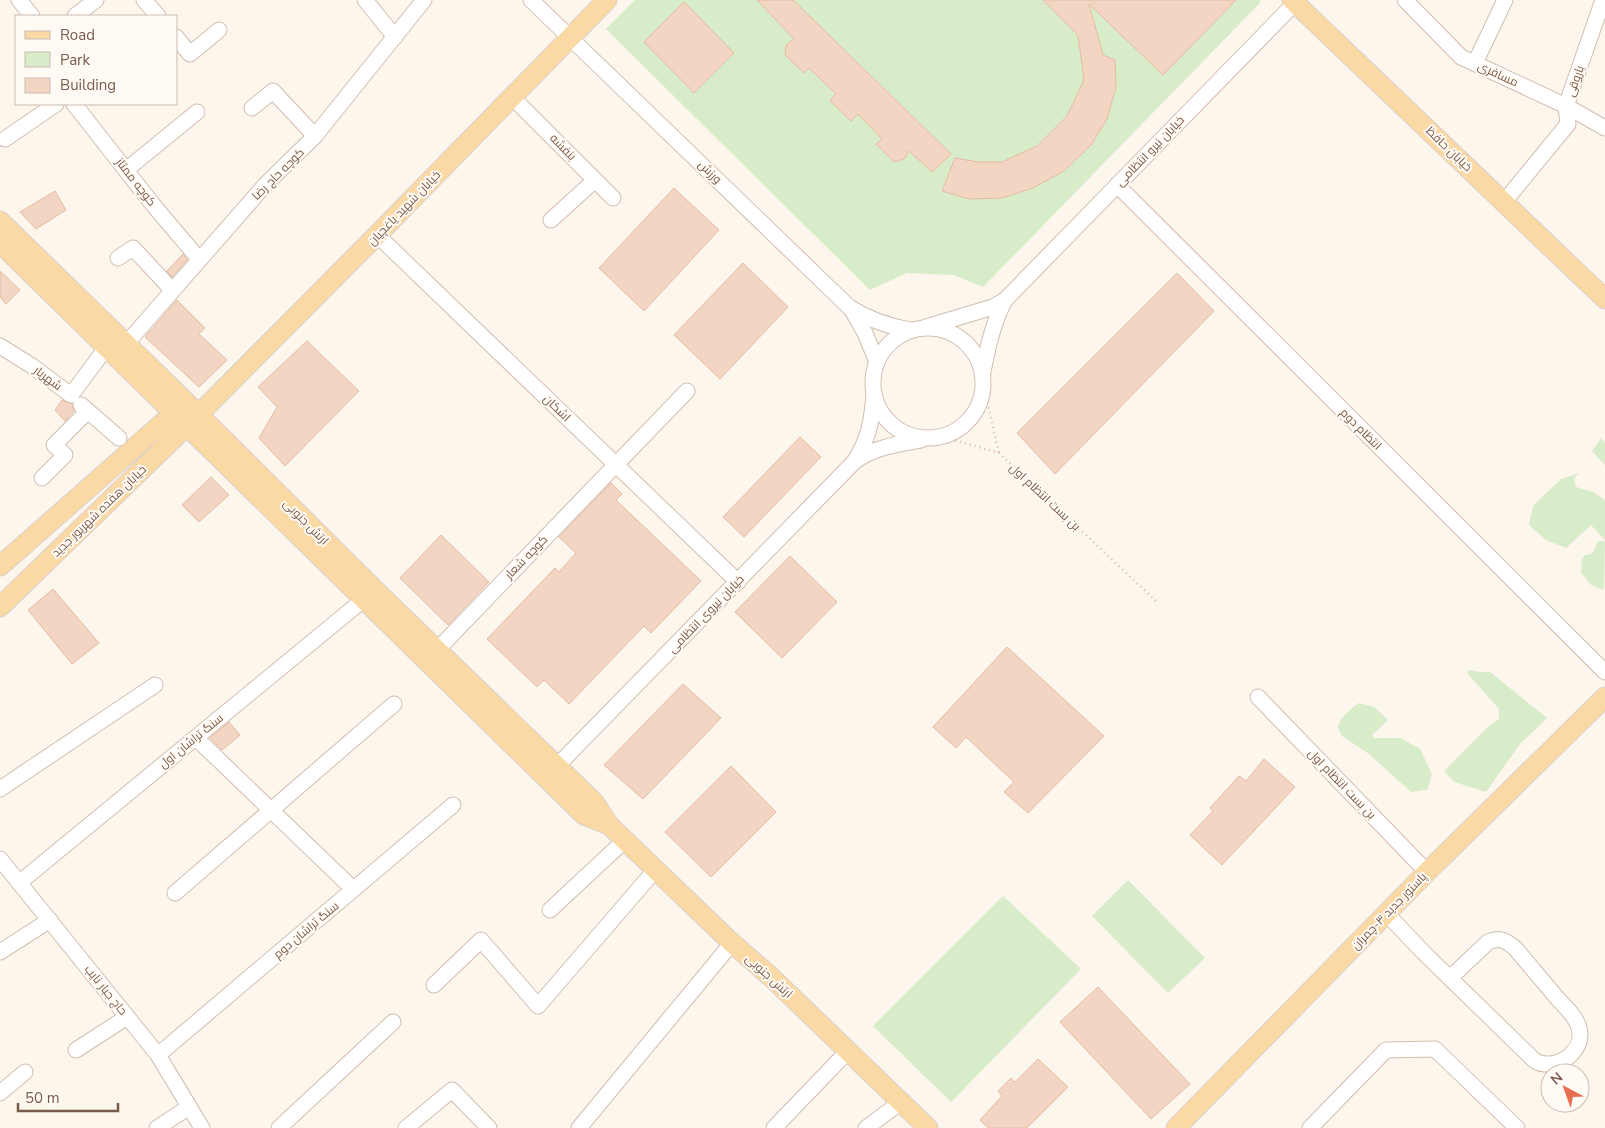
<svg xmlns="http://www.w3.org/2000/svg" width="1605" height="1128" font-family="'Nunito Sans',Cairo,sans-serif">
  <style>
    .green { fill: #d8ecc9 }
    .building { fill: #f3d5c3; stroke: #e6bba3 }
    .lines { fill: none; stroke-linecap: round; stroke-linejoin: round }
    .minor-casing { stroke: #d1beb0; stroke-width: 17 }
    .major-casing { stroke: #dad1cd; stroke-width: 21 }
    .path { stroke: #d9b8a5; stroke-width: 2.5; stroke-dasharray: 1 4; stroke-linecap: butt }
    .minor { stroke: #fff; stroke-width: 15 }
    .major { stroke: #fbd9a5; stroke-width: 19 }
    .labels { text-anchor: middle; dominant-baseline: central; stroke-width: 4; stroke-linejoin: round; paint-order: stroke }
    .street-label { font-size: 12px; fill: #7a5c4d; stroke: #fffaf3 }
  </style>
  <rect width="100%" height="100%" fill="#fdf6ec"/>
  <g class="green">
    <polygon points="635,0 1260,0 1260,3 983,287 954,275 907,273 870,290 606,29"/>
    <polygon points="1601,438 1605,443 1605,465 1592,451"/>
    <polygon points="1579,473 1574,478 1576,487 1593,492 1605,500 1605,540 1591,525 1566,548 1546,540 1529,525 1533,506 1561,479"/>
    <polygon points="1598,541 1605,541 1604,590 1591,585 1581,572 1582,559 1585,555 1592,554"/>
    <polygon points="1469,670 1479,672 1490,672 1547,718 1520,744 1486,792 1454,782 1444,771 1491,724 1499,719 1499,709 1468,674"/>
    <path d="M1359,703l15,4 14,13 -16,15 2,3h27l19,11 12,25 -5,16 -16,2 -42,-38 -27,-18 -4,-9c4,-12 11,-17 21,-24z"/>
    <polygon points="1128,880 1205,958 1168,993 1092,916"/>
    <polygon points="1003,896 1081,969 951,1102 873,1026"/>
  </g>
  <g class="building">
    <polygon points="757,0 793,0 951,154 932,172 909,151 904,159 894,162 876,144 882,139 858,114 851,121 830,101 836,94 809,68 804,73 785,55 786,45 794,39"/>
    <polygon points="1043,0 1236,0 1163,75 1089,4 1103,55 1115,60 1116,87 1107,119 1091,145 1064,171 1033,188 1002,198 969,199 942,191 955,158 978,162 1002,162 1037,146 1067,116 1084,80 1078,35"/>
    <polygon points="684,2 734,53 694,93 644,42"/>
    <polygon points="674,188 719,230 644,311 599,268"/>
    <polygon points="55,191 66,210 36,229 20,212"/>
    <polygon points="183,254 187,260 172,277 167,271"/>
    <polygon points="743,263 788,307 720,379 674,335"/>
    <polygon points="0,271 20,290 6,304 0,297"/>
    <polygon points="1177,273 1214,311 1055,474 1017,433"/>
    <polygon points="177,300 205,328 199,334 227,360 199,387 145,337"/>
    <polygon points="307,341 359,391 285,466 259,438 277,407 258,387"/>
    <polygon points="62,400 72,404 74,411 65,421 55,410"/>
    <polygon points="800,437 821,457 744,537 723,517"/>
    <polygon points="211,477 229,495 199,522 182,505"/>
    <polygon points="611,483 622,494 616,500 701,581 651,633 644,626 569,704 544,680 537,687 487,639 555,568 559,572 576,553 559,537"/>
    <polygon points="441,535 489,582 448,625 400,578"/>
    <polygon points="790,556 837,602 782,658 735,612"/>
    <polygon points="53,589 99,643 72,664 28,610"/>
    <polygon points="1007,647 1104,736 1028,813 1004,792 1014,782 966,737 956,748 933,727"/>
    <polygon points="683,684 721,718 643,799 604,765"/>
    <polygon points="229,722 240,735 222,750 210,738"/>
    <polygon points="1264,759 1295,787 1222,865 1190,835 1213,811 1210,808 1239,776 1246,781"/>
    <polygon points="731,766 776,812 711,877 665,832"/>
    <polygon points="1098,987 1190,1084 1151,1119 1060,1022"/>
    <polygon points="1038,1059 1068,1087 1027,1128 988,1128 980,1120 1002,1096 998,1091 1011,1078 1015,1082"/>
  </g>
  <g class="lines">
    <defs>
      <g id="minor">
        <polyline points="19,0 32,16"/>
        <polyline points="144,0 158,16"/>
        <polyline points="365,0 395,37"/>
        <path d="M531,0l318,307c20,13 38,19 61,23"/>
        <polyline points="1405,0 1461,57 1566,106 1605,128"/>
        <polyline points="75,16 96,0"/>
        <polyline points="176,37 190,54 219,30"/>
        <polyline points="1475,63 1505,0"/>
        <polyline points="512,97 613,198"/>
        <polyline points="74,104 154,206 199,259"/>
        <polyline points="252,108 273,91 315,136"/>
        <polyline points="5,139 56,104"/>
        <polyline points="126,170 197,112"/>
        <polyline points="1117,185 1605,672"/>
        <polyline points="1504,202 1568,124 1566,106 1603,0"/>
        <polyline points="551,220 595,180"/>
        <polyline points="377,235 738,582"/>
        <polyline points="118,258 133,248 172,290"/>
        <polyline points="852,310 865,333 877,362"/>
        <polyline points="926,327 993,307 1005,300 1295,3"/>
        <circle cx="928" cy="383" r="55"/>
        <polyline points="126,344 265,185 315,136 424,0"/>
        <polyline points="0,346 32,366 71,395 106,348"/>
        <path d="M983,372c5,-26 10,-49 22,-72"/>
        <polyline points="81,405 119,438"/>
        <path d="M855,461c21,-14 42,-17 66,-21"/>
        <polyline points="42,478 65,455 54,445 88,411"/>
        <polyline points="437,650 687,391"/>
        <polyline points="1258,697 1427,872"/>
        <polyline points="196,738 353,889"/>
        <path d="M557,766l297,-304c15,-23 18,-42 20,-68"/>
        <polyline points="0,789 155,685"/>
        <polyline points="0,859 158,1055 202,1128"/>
        <polyline points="19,883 363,600"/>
        <polyline points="175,893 394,704"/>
        <polyline points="550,910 625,840"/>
        <path d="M1386,913l37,39 112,109c20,11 51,-9 44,-33 -3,-12 -14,-21 -22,-30 -14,-17 -28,-33 -42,-50 -10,-8 -15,-11 -27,-6l-38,36"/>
        <polyline points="0,952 50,920"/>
        <polyline points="434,985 481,940 538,1006 656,869"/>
        <polyline points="76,1050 127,1017"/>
        <polyline points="158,1055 453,805"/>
        <polyline points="0,1093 25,1072"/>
        <polyline points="157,1128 189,1107"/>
        <polyline points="279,1128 393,1022"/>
        <polyline points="406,1128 452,1090 489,1128"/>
        <polyline points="579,1128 732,943"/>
        <polyline points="774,1128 848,1051"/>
        <polyline points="866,1128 901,1102"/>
        <polyline points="1310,1128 1386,1050 1435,1049 1517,1128"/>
      </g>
      <g id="major">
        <polyline points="1292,0 1605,299"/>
        <polyline points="0,221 186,402 375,590 594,802 609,825 732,943 770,976 928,1128"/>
        <polyline points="0,243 584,815 609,825"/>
        <polyline points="0,566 183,405"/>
        <polyline points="0,607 198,415 377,235 607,0"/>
        <polyline points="1176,1128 1427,872 1605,697"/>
      </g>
    </defs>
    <use href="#minor" class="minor-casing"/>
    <use href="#major" class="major-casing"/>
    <g class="path">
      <polyline points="984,388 999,453"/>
      <polyline points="941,436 999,453 1157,602"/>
    </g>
    <use href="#minor" class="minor"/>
    <use href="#major" class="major"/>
  </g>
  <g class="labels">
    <g class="street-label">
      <text transform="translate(1498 74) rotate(25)">مسافری</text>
      <text transform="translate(1575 81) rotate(-71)">باروقی</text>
      <text transform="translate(563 147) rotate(46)">بنفشه</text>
      <text transform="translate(1449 149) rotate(44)">خیابان حافظ</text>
      <text transform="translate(1150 151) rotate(-46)">خیابان نیرو انتظامی</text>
      <text transform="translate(710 172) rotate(44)">ورزش</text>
      <text transform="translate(278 174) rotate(-45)">کوچه حاج رضا</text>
      <text transform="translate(136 182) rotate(52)">کوچه ممتاز</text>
      <text transform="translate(404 208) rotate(-46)">خیابان شهید یاغچیان</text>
      <text transform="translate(48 378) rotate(37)">شهریار</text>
      <text transform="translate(557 408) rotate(44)">اشکان</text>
      <text transform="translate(1361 429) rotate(45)">انتظام دوم</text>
      <text transform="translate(1045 497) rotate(43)">بن بست انتظام اول</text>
      <text transform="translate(99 511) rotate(-44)">خیابان هفده شهریور جدید</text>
      <text transform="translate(306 522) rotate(45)">ارتش جنوبی</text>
      <text transform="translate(526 557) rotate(-46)">کوچه شعار</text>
      <text transform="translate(706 614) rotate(-46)">خیابان نیروی انتظامی</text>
      <text transform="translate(191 741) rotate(-39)">سنگ تراشان اول</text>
      <text transform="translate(1342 784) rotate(46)">بن بست انتظام اول</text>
      <text transform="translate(1389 911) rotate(-46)">پاستور جدید ۳-چمران</text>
      <text transform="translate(306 930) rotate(-40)">سنگ تراشان دوم</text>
      <text transform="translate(769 976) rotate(42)">ارتش جنوبی</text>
      <text transform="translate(106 990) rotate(51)">حاج جبار نایب</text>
    </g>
  </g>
  <rect x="15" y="15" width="162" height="90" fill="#fffaf3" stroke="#cabbb1"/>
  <rect x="25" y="31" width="25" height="8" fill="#fbd9a5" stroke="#cabbb1"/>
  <text x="60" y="40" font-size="15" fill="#7a5c4d">Road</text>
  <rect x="25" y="52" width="25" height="15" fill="#d8ecc9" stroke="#cabbb1"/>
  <text x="60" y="65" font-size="15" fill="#7a5c4d">Park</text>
  <rect x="25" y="78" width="25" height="15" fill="#f3d5c3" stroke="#cabbb1"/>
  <text x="60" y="90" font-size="15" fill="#7a5c4d">Building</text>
  <g transform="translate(1565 1088) rotate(319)"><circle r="24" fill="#fffaf3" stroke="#cabbb1"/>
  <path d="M0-4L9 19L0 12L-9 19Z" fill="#e76f51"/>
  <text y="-8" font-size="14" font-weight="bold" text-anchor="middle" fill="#7a5c4d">N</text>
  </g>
  <path d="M18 1103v8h100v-8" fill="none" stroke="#7a5c4d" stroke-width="2.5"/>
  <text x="25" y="1103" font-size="15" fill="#7a5c4d" stroke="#fffaf3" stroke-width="4" paint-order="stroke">50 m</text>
</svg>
